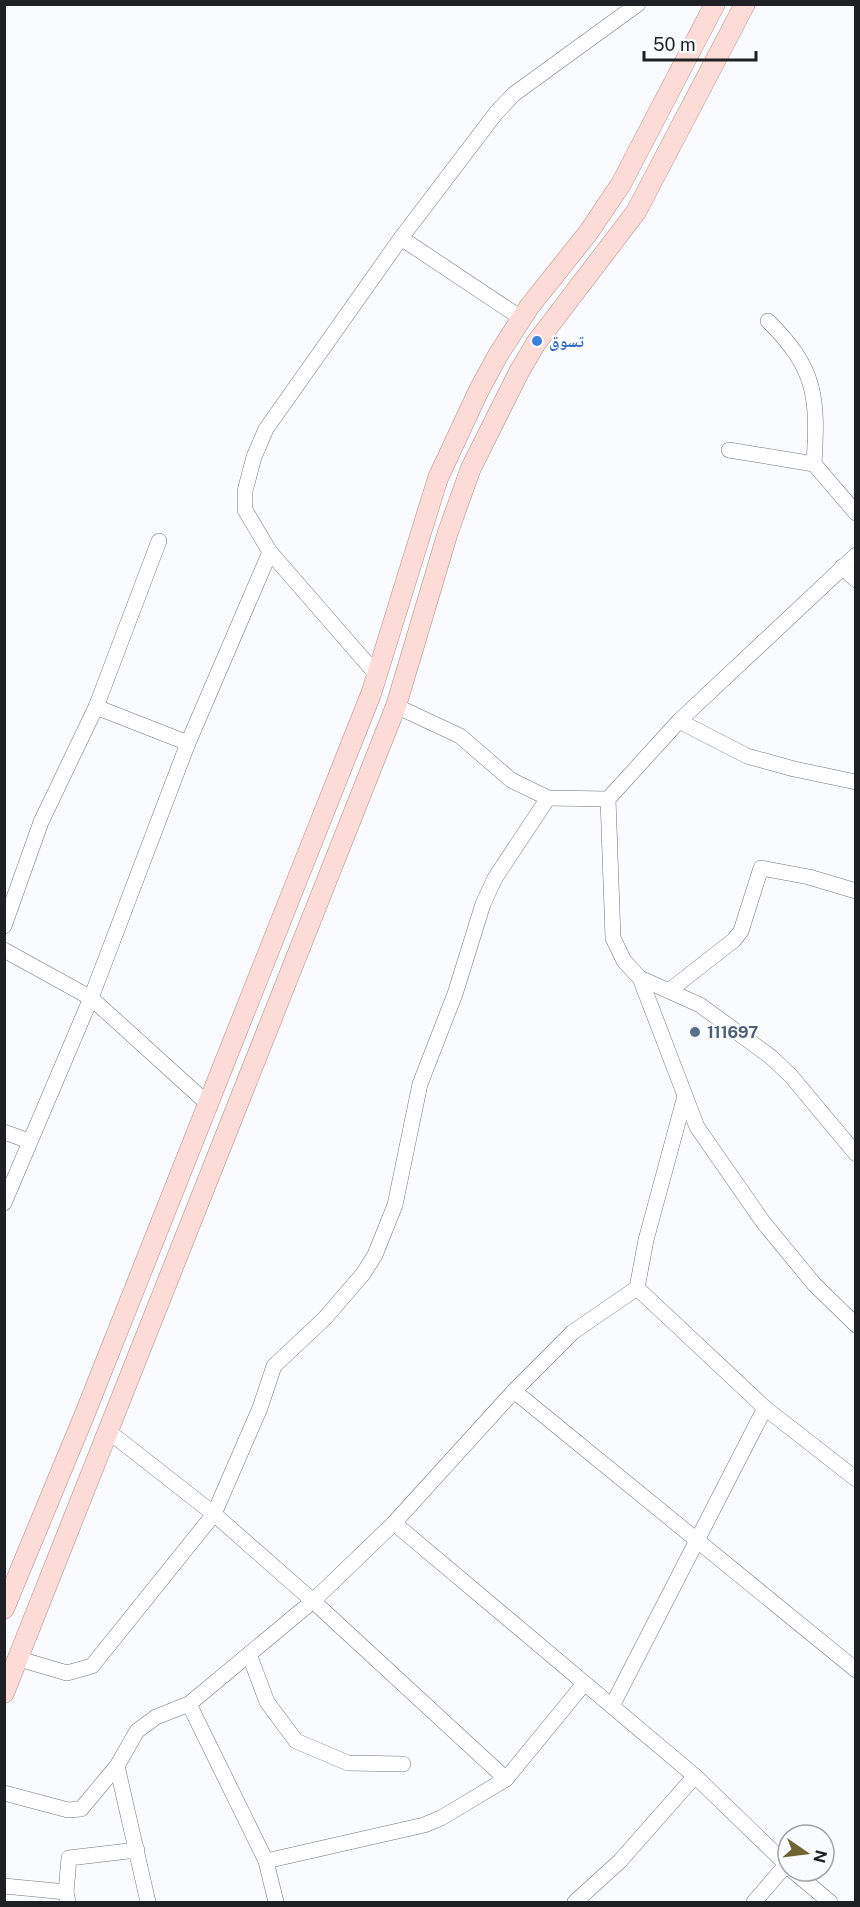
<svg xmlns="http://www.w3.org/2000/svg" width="860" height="1907" font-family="'Public Sans','Noto Naskh Arabic',sans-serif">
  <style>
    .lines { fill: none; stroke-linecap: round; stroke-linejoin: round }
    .minor-casing { stroke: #71757c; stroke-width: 16 }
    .major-casing { stroke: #ae8a87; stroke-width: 21 }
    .minor { stroke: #fff; stroke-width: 15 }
    .major { stroke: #fddbd7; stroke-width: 20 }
    .shop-dot { fill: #3f7fe0; stroke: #f9fbfe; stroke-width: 2 }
    .service-dot { fill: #5c6f8a; stroke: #f9fbfe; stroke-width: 2 }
    .labels { text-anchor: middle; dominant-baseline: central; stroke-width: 4.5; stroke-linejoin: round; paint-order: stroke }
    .shop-label { font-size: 16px; font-weight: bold; fill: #366cbe; stroke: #f9fbfe; text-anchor: start }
    .service-label { font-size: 16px; font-weight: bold; fill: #4e5e75; stroke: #f9fbfe; text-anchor: start }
  </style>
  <rect width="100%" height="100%" fill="#f9fbfe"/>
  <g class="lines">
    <defs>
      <g id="minor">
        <polyline points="401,238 521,318"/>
        <path d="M768,321c49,48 50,78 46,143l42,49"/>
        <polyline points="729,450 814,464"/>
        <polyline points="856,555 679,721 608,799 613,938 624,961 640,978 700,1005 771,1057 791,1076 856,1154"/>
        <polyline points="842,567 856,580"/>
        <polyline points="377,675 270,552 245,510 245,491 254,457 266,429 401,238 496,113 514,94 638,4"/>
        <polyline points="396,706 460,736 511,780 548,798 608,799"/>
        <polyline points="96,707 188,743"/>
        <polyline points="679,721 747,756 794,769 856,782"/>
        <polyline points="4,926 41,822 96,707 159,541"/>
        <polyline points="4,950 91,998 207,1103"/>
        <polyline points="640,978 697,1127 763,1222 814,1284 856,1325"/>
        <polyline points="670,990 734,940 741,931 761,868 809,877 856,891"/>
        <polyline points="4,1132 29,1141"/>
        <polyline points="4,1203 91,998 188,743 270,552"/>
        <polyline points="637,1288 765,1408 856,1479"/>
        <polyline points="514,1391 856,1670"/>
        <polyline points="108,1431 214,1514 313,1601 506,1779"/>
        <polyline points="394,1523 695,1776 788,1866"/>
        <polyline points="249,1654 267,1702 296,1741 348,1763 403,1764"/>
        <polyline points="16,1658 67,1673 92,1666 214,1514 260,1408 274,1366 325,1318 363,1274 375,1255 395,1205 420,1084 455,994 483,904 495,878 548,798"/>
        <polyline points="189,1704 266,1861 276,1902"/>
        <polyline points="612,1706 765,1408"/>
        <polyline points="117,1766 148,1902"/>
        <polyline points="4,1793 68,1810 81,1809 117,1766 137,1731 156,1717 189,1704 313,1601 394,1523 514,1391 573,1332 637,1288 646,1240 685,1096"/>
        <polyline points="266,1861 424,1825 441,1818 506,1779 583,1685"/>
        <polyline points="793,1871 830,1902"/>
        <polyline points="4,1886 66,1892 68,1902"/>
        <polyline points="66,1892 69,1858 137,1850"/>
        <polyline points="575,1902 620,1861 695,1776"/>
        <polyline points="754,1902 786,1865"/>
      </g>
      <g id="major">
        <polyline points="4,1609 84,1416 371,694 438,478 479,390 498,355 529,307 588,233 621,184 715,4"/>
        <polyline points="4,1693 396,706 448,532 471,468 519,372 536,343 636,212 745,4"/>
      </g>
    </defs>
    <use href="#minor" class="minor-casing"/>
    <use href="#major" class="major-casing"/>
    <use href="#minor" class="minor"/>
    <use href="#major" class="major"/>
  </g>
  <circle class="shop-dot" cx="537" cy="341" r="6"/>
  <circle class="service-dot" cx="695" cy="1032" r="6"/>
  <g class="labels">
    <g class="shop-label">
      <text x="549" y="341">تسوق</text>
    </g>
    <g class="service-label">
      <text x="707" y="1032">111697</text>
    </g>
  </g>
  <rect width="860" height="1907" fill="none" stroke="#1f2023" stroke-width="12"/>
  <g transform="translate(806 1853) rotate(104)"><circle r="28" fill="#f9fbfe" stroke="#a2a3a6" stroke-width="1.5"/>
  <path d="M0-4.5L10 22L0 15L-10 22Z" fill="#706532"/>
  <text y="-9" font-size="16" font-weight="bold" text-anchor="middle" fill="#1f2023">N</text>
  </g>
  <path d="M644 51v9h112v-9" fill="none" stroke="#1f2023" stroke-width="3"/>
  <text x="653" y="51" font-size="18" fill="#1f2023" stroke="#f9fbfe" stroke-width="4.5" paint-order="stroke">50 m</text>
</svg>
